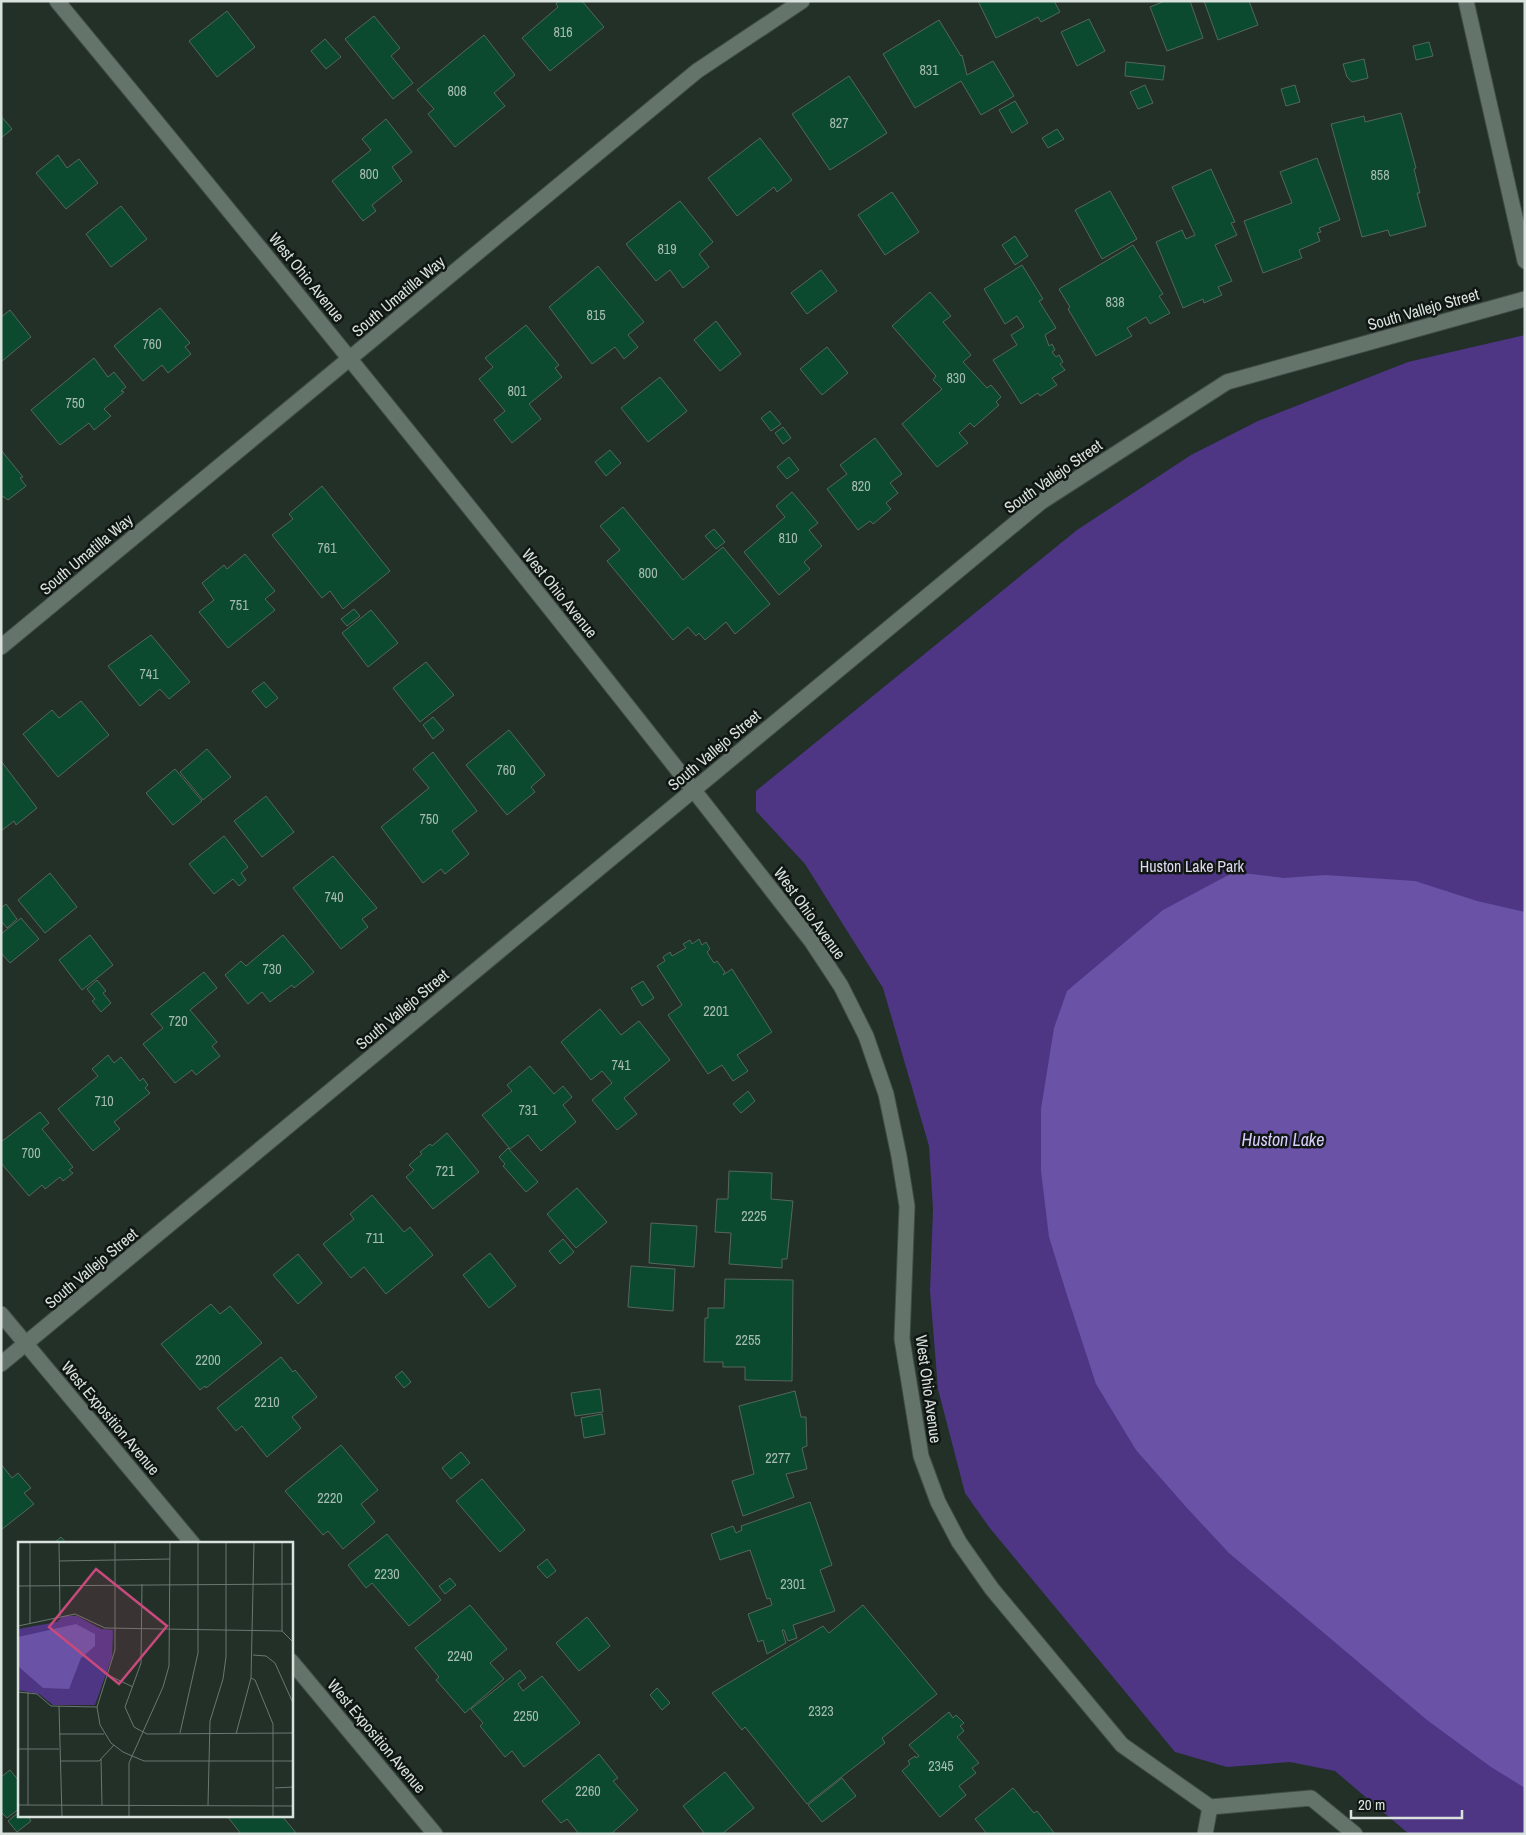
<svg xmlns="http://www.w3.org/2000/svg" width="1526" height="1835" font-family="'Archivo Narrow',sans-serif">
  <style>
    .green { fill: #4e3685 }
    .water { fill: #6a53a6 }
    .building { fill: #0b4a2f; stroke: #56665d }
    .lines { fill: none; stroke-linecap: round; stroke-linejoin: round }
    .minor-casing { stroke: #414d46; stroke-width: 17 }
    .minor { stroke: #64746b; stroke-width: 15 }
    .labels { text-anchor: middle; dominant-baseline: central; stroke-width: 5; stroke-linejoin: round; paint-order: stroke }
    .number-label { font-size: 14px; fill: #a6bcb2 }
    .street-label { font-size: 16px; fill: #d9e2dd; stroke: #101613 }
    .park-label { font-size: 16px; fill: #dedaf1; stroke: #101613 }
    .water-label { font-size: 18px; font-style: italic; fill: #d6cdfb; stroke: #101613 }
    .inset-road { fill: none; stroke: #6b7770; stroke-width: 1 }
    .view { fill: #c84a7c; fill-opacity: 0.15; stroke: #c84a7c; stroke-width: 2.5 }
    .inset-edge { fill: none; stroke: #d9e2dd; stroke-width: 2.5 }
  </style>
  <rect width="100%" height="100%" fill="#223028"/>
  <polygon class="green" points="1525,335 1525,1834 1409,1834 1335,1771 1290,1762 1227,1767 1175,1752 989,1527 965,1493 938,1389 930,1291 933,1209 929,1146 883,988 805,864 756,811 756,791 1077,530 1191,455 1258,421 1408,362"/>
  <polygon class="water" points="1234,872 1284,878 1325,875 1415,881 1477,901 1525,912 1525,1788 1491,1767 1427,1720 1229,1553 1187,1508 1136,1450 1096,1384 1067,1295 1049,1237 1041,1171 1041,1109 1054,1028 1067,991 1163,910"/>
  <g class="building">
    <polygon points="559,1 582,1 604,27 550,71 522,38 558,7 556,4"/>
    <polygon points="978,1 1054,1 1060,12 1041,22 1038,17 996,38"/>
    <polygon points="1165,1 1190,1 1203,38 1167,51 1150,7"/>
    <polygon points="1204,1 1249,1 1258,25 1218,40"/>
    <polygon points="227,11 255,47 217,77 189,41"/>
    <polygon points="374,16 400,48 391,56 413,83 393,99 345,39"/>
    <polygon points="1089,19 1105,51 1077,66 1061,32"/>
    <polygon points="939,20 961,56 962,55 967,75 993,61 1014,96 981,115 961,81 915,108 883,54"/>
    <polygon points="484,35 515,75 494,93 505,106 455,147 428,114 434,109 417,90"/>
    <polygon points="325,39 341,57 326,69 311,51"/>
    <polygon points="1429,42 1433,56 1416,60 1413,46"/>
    <polygon points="1364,59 1368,78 1352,82 1347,77 1343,64"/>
    <polygon points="1126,62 1165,66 1163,80 1125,76"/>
    <polygon points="849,76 887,133 830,170 792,114"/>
    <polygon points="1145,85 1153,103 1138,109 1130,92"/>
    <polygon points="1295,85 1300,102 1286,106 1281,89"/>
    <polygon points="1015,101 1028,123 1012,133 999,110"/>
    <polygon points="1401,113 1416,168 1414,169 1420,193 1417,193 1426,226 1390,236 1388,230 1362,237 1331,124 1364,116 1365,122"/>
    <polygon points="1,116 12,129 1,138"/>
    <polygon points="386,119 412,152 392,167 402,181 372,205 376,211 363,221 332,181 371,150 362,139"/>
    <polygon points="1057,129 1064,139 1048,148 1042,138"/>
    <polygon points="760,138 792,180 777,192 774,187 737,216 708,178"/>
    <polygon points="58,155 67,168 79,159 98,183 66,209 36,173"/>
    <polygon points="1317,158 1340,220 1319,228 1321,232 1317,233 1320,241 1299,250 1302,258 1263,273 1244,221 1292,203 1280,172"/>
    <polygon points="1211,169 1235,222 1231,223 1237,235 1215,245 1232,281 1218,287 1222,295 1204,303 1203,299 1183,308 1156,242 1182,230 1186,239 1195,235 1172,187"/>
    <polygon points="1110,191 1137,239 1102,259 1075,210"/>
    <polygon points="892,192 919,232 885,255 858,215"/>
    <polygon points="680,201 713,242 699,254 709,267 683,288 670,270 656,281 626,244"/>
    <polygon points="121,206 147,239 111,267 86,234"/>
    <polygon points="1015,236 1028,256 1015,265 1002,245"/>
    <polygon points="1133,245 1163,294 1159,296 1170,313 1150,324 1146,317 1127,328 1132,336 1096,356 1068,309 1070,307 1059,289"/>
    <polygon points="1022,265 1043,299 1039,301 1056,328 1045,335 1049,346 1052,344 1055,350 1052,352 1056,357 1059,355 1063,362 1060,364 1065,370 1052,378 1057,385 1040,396 1038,393 1021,404 993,360 1017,345 1011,335 1024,327 1017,316 1005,324 984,289"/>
    <polygon points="598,266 644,322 628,335 638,347 624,359 615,347 592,364 549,307"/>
    <polygon points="821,270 837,291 807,314 791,293"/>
    <polygon points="930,292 951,316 943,322 971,355 963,362 987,388 991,385 1001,397 996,402 999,405 974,427 970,423 959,433 968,443 937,467 902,424 942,389 933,380 936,376 892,326"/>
    <polygon points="160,308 190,343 185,347 191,354 168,373 162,365 143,381 114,346"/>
    <polygon points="10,310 31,337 1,362 1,317"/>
    <polygon points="716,321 741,354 720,371 694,340"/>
    <polygon points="526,325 559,365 555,368 562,377 529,404 541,419 512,443 494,420 505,411 479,379 493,367 485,358"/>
    <polygon points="827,347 848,373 822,395 800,369"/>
    <polygon points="94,358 108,377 114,372 126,387 121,391 124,392 104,409 111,416 94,430 89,423 60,445 31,410"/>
    <polygon points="660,377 687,411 648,442 621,408"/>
    <polygon points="770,411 781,424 771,431 761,418"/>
    <polygon points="783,427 791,438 783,444 775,433"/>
    <polygon points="875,438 902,474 890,483 898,493 886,503 891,509 873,524 870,521 858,530 827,489 847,474 840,465"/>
    <polygon points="1,450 23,477 20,478 26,486 8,500 1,495"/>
    <polygon points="610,450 621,463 606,476 595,462"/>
    <polygon points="789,457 799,470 787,479 777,467"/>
    <polygon points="322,486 390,571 343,609 330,591 322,598 272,535 293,519 289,514"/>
    <polygon points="792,492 818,523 809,530 822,546 804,562 810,569 779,595 744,552 785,517 776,506"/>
    <polygon points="623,507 683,580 723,547 770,604 735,634 726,622 705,640 699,633 696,636 688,627 673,640 607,561 620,550 600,526"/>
    <polygon points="714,529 725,542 716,549 705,536"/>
    <polygon points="245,554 275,591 265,599 275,610 228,648 199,612 214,600 202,583 224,565 227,569"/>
    <polygon points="354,609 360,616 347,626 341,619"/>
    <polygon points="371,610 398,643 368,667 342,633"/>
    <polygon points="151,635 190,682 169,699 160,689 140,706 108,666"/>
    <polygon points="426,662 454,695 420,722 393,688"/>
    <polygon points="264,682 278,698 266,708 252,691"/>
    <polygon points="81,701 109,735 58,777 23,734 52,710 59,718"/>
    <polygon points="433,717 444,730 433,739 423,725"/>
    <polygon points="509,730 545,775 531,787 535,792 507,815 466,765"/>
    <polygon points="207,749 231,777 203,800 180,772"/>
    <polygon points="433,752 477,811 452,831 469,854 445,874 441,869 423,883 381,827 429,788 413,769"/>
    <polygon points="1,761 37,808 16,825 14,821 1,831"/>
    <polygon points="175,769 202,801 173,825 146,793"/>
    <polygon points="266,796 294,832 262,857 234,821"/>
    <polygon points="224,836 248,867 241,873 246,880 239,886 233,879 214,894 189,864"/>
    <polygon points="333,856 377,908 362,919 368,927 341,949 293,888"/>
    <polygon points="50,873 77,907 45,933 18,900"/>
    <polygon points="6,904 17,919 7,928 1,921 1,908"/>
    <polygon points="21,918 39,939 10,963 1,953 1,934"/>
    <polygon points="90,935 113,965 82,990 59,960"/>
    <polygon points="283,935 314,972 294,988 292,985 270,1002 262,992 248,1004 225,975 241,961 246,966"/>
    <polygon points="699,939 702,945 706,942 710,949 707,952 714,963 717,961 725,972 723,975 732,969 772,1032 737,1055 748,1071 733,1081 722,1065 708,1074 668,1015 682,1005 657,966 665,961 663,957 670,952 672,956 686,948 683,944 690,940 692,944"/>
    <polygon points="204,972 217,988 190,1010 217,1042 212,1046 220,1056 196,1075 192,1070 175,1083 143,1044 163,1028 151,1014"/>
    <polygon points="97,980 106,991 103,993 111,1003 101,1012 92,1001 95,999 87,989"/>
    <polygon points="643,981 654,998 642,1006 631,988"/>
    <polygon points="600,1009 621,1035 639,1021 670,1060 624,1098 637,1114 617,1130 592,1100 612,1083 602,1071 591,1080 561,1042"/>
    <polygon points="108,1055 114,1063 121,1057 140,1081 143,1078 148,1085 145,1088 150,1093 114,1122 120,1129 93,1151 58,1109 98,1076 92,1069"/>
    <polygon points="530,1066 554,1094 563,1086 572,1097 563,1105 576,1122 541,1151 528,1135 510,1149 482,1115 512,1091 507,1085"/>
    <polygon points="748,1091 755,1101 741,1113 733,1104"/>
    <polygon points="40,1112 49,1123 42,1129 73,1167 69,1170 73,1173 63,1181 60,1177 45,1189 42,1185 29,1196 1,1163 1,1142"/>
    <polygon points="447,1133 479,1172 433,1209 406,1177 414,1170 409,1165 422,1154 420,1152 430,1144 432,1146"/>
    <polygon points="508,1148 538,1182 526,1192 503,1166 505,1164 499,1157"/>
    <polygon points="729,1171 772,1173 771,1199 793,1201 787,1259 782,1259 782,1268 729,1264 731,1233 715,1232 717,1199 728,1199"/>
    <polygon points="577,1188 607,1222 576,1248 547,1214"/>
    <polygon points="372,1195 404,1232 410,1227 433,1255 386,1294 364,1267 351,1278 323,1244 354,1219 350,1214"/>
    <polygon points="651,1223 697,1226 694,1267 649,1263"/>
    <polygon points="563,1239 574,1252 560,1264 549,1251"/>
    <polygon points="490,1253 516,1286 489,1308 463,1275"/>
    <polygon points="298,1254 322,1283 298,1304 273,1275"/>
    <polygon points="631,1266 675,1269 673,1311 628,1307"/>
    <polygon points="725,1279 793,1280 792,1381 745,1380 745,1367 723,1367 723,1362 704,1362 705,1318 708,1318 708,1308 724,1308"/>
    <polygon points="211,1304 220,1314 230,1306 262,1343 206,1388 205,1386 200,1390 161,1344"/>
    <polygon points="281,1357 293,1372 295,1370 317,1397 292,1417 301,1428 267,1457 242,1426 236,1431 217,1408"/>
    <polygon points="402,1371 411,1382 404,1388 395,1377"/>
    <polygon points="600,1389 603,1412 575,1416 571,1393"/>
    <polygon points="795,1391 801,1417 806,1417 807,1446 802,1448 807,1469 786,1474 794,1497 743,1516 732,1481 754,1474 739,1406"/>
    <polygon points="602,1414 605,1434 584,1438 581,1418"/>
    <polygon points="341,1445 378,1490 361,1504 375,1522 343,1549 328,1531 323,1535 285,1491"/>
    <polygon points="461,1452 470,1463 451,1479 442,1468"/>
    <polygon points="1,1464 12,1478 18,1473 31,1488 24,1493 34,1504 1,1530"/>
    <polygon points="482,1479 525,1530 500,1552 456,1501"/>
    <polygon points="810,1502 832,1565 820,1570 835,1611 793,1625 797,1638 788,1641 784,1630 782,1630 786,1643 767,1654 763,1640 758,1642 748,1614 772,1605 770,1598 767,1599 750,1550 720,1560 711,1534 733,1526 736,1533 742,1530 741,1526"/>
    <polygon points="387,1534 441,1600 409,1626 372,1583 366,1588 348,1565"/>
    <polygon points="61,1537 67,1544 53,1544"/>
    <polygon points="547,1559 556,1571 547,1578 537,1567"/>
    <polygon points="450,1578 456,1585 445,1594 439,1586"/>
    <polygon points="470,1605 507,1649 490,1663 504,1679 465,1713 436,1680 439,1677 415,1648"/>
    <polygon points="863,1605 937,1694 882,1738 885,1743 807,1804 745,1727 742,1730 712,1693 823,1626 829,1633"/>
    <polygon points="587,1617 610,1646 579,1671 556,1643"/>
    <polygon points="520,1670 526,1678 518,1684 523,1691 542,1676 580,1723 524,1767 512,1751 505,1757 480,1726 483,1723 471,1709"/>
    <polygon points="657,1688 670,1703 662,1710 650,1695"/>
    <polygon points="949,1712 953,1718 956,1715 964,1723 960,1726 964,1731 957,1737 979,1763 972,1768 976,1773 959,1786 966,1795 940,1817 902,1771 910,1764 908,1761 915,1756 916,1758 919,1756 909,1745"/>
    <polygon points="599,1754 618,1778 613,1781 638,1810 611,1834 579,1834 567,1819 561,1823 542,1801"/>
    <polygon points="10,1770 19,1781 19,1809 7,1818 1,1812 1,1777"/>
    <polygon points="725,1772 754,1808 722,1834 705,1834 683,1806"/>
    <polygon points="842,1778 856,1796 822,1822 808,1805"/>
    <polygon points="1013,1788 1034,1813 1037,1811 1055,1834 987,1834 975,1819"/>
    <polygon points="19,1812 19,1816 28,1816 31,1821 17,1832 8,1821"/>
    <polygon points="227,1816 282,1816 297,1834 241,1834"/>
  </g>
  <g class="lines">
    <defs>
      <g id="minor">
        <path d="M57,1c256,310 509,623 755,941l29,44 25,50 20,58 13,62 8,50 -5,133 19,117 17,46 21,40 33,47 130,156 88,62 101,-9 44,36"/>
        <polyline points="1466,1 1525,261"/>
        <polyline points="1,647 697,71 802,1"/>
        <polyline points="1,1314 193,1544"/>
        <polyline points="1,1364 1041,502 1227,382 1525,299"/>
        <polyline points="291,1661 435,1834"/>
        <polyline points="1205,1834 1210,1807"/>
      </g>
    </defs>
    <use href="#minor" class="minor-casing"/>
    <use href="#minor" class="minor"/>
  </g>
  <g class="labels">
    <g class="number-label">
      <text x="563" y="32">816</text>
      <text x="929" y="70">831</text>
      <text x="457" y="91">808</text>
      <text x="839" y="123">827</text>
      <text x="369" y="174">800</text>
      <text x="1380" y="175">858</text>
      <text x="667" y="249">819</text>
      <text x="1115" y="302">838</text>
      <text x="596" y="315">815</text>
      <text x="152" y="344">760</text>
      <text x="956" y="378">830</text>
      <text x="517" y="391">801</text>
      <text x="75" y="403">750</text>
      <text x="861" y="486">820</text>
      <text x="788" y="538">810</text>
      <text x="327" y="548">761</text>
      <text x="648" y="573">800</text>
      <text x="239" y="605">751</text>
      <text x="149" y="674">741</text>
      <text x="506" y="770">760</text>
      <text x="429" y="819">750</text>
      <text x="334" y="897">740</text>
      <text x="272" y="969">730</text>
      <text x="716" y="1011">2201</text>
      <text x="178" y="1021">720</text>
      <text x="621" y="1065">741</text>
      <text x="104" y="1101">710</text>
      <text x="528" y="1110">731</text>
      <text x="31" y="1153">700</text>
      <text x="445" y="1171">721</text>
      <text x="754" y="1216">2225</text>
      <text x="375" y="1238">711</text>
      <text x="748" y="1340">2255</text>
      <text x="208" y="1360">2200</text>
      <text x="267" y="1402">2210</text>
      <text x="778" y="1458">2277</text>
      <text x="330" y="1498">2220</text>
      <text x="387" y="1574">2230</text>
      <text x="793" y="1584">2301</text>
      <text x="460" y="1656">2240</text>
      <text x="821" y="1711">2323</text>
      <text x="526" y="1716">2250</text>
      <text x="941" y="1766">2345</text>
      <text x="588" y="1791">2260</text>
    </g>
    <g class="street-label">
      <text transform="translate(307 277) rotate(51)">West Ohio Avenue</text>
      <text transform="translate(398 296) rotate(-40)">South Umatilla Way</text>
      <text transform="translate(1423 309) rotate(-16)">South Vallejo Street</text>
      <text transform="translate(1053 476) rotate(-35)">South Vallejo Street</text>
      <text transform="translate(86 554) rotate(-40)">South Umatilla Way</text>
      <text transform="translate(560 593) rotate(51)">West Ohio Avenue</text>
      <text transform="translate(714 750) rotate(-40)">South Vallejo Street</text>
      <text transform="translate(810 913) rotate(54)">West Ohio Avenue</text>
      <text transform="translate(402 1009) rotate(-40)">South Vallejo Street</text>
      <text transform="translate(91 1268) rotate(-40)">South Vallejo Street</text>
      <text transform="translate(929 1389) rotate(82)">West Ohio Avenue</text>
      <text transform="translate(111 1418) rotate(50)">West Exposition Avenue</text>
      <text transform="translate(377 1736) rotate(50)">West Exposition Avenue</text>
    </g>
    <g class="park-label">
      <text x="1192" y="866">Huston Lake Park</text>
    </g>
    <g class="water-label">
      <text x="1283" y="1139">Huston Lake</text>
    </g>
  </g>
  <g transform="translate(18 1542)">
    <rect width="275" height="275" fill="#223028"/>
    <path d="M45,74h14l24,13 12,1 -1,27 -17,48h-42l-14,-11 -21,-4v-61l39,-7z" fill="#4e3685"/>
    <path d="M58,82l19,10v12l-14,12 -12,31 -26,-1 -25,-22v-29z" fill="#6a53a6"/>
    <path class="inset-road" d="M41,0l1,74M97,0v108l-18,57 3,18 11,18 12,9 21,9h149M236,0l-3,136 4,2 18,44v93M264,0v89l11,11M41,19l111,-2M124,42l-1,79 -16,44 9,20 13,7 146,-1M0,44l275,-2M12,81v-81M0,84l57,-12 30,14 177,3M235,113l13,1 9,7 18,40M90,133l25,12M0,150l19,2 14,12 46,1M41,164l3,111M162,191l18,-80v-111M41,192h45M218,192l15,-56M0,207h41M83,217l1,46M42,219h39l15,-16M257,246l18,-1M0,263l275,1M10,263v-113M190,263l2,-84 13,-42 3,-22v-115M111,275v-54l34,-76 6,-21 1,-124"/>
    <path class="view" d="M78,27l71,57 -48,58 -70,-57z"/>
    <rect width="275" height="275" class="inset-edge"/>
  </g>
  <rect width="1526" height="1835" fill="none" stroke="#d9e2dd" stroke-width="5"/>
  <path d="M1351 1810v8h111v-8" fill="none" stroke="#d9e2dd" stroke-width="2.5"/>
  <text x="1358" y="1810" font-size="15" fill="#d9e2dd" stroke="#101613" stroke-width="4" paint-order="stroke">20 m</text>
</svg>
